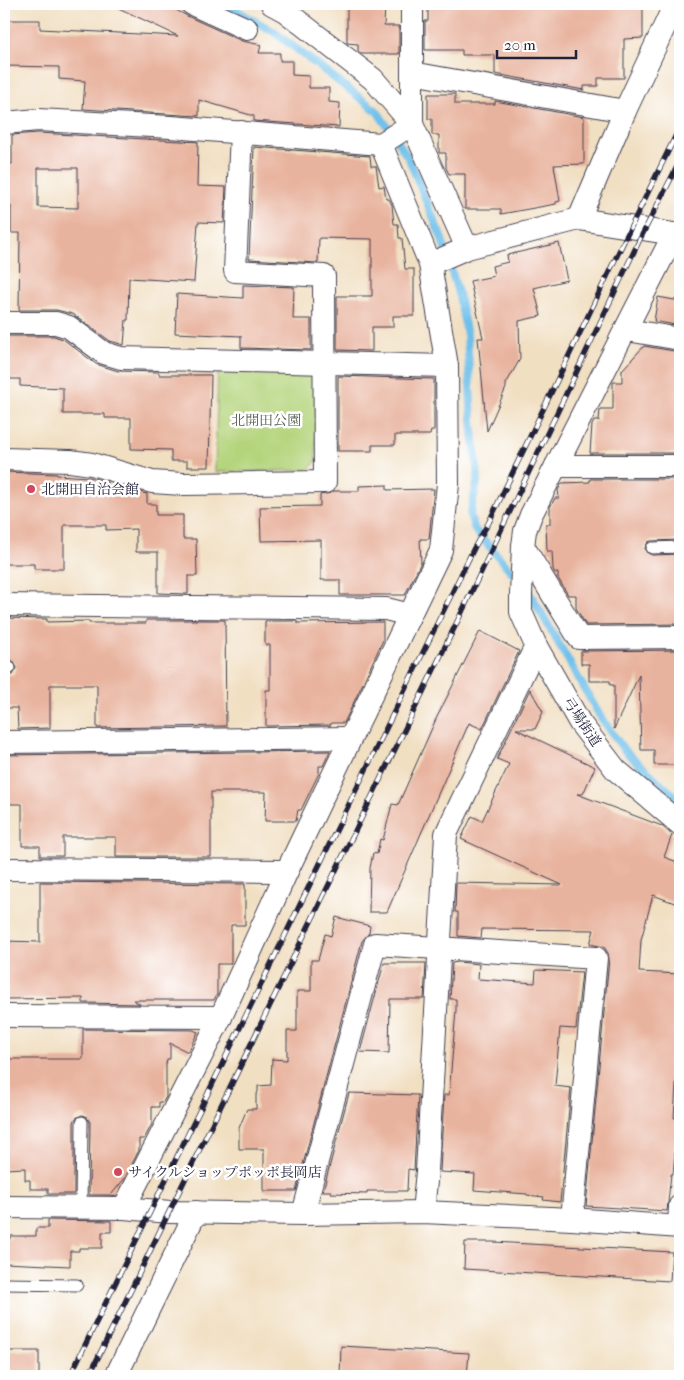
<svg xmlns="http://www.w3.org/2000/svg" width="684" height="1380" font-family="'IM FELL French Canon','Noto Serif JP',serif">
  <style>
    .green { fill: #b4d47b; stroke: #6b7b5b }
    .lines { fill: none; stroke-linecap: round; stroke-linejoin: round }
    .stream { stroke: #6ec0ea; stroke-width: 8 }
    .building { fill: #e8b39e; fill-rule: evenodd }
    .lane-casing { stroke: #413e4f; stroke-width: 13 }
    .street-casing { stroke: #413e4f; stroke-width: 24 }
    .lane { stroke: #fff; stroke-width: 11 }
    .street { stroke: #fff; stroke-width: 22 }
    .rail-casing { stroke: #22223b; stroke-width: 5.5 }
    .rail { stroke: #fff; stroke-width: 4; stroke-dasharray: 11; stroke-linecap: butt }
    .poi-dot { fill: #d1495b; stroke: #fff; stroke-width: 2 }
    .labels { text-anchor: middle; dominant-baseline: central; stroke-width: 5; stroke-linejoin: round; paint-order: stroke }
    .park-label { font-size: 14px; fill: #556051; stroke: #fff }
    .poi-label { font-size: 14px; fill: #22223b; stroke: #fff; text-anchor: start }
    .street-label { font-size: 14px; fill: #22223b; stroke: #fff }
  </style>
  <rect width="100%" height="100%" fill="#fff"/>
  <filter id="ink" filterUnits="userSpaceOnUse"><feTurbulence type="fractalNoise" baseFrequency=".02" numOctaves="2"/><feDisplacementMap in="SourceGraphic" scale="10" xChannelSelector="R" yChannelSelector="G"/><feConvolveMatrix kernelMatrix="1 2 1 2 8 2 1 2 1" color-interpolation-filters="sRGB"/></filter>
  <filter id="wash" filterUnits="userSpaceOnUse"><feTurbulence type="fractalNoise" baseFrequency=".0096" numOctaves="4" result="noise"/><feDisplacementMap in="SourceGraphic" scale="20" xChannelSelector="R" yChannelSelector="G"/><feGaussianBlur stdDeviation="1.12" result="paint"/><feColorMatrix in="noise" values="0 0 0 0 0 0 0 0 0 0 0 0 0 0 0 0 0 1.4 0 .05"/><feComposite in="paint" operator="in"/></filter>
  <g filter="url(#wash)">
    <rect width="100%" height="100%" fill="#f1dfc2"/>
    <polygon class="green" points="218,368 316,373 316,462 308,470 215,472"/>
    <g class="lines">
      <g class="stream">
        <polyline points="225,4 273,31 377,111 409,159 442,239 459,296 467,335 472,421 478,478 470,515 475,530 517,578"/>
        <polyline points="526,589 531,595 600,716 624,750 680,801"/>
      </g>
    </g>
    <g id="blocks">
      <g class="building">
        <polygon points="110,4 165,4 187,16 242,41 261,45 259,53 280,53 280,61 292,61 292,75 309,76 309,88 329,88 329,102 340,103 339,127 254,121 254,116 199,100 199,116 83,109 85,81 59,79 59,67 4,66 4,20 40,20 40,29 178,36"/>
        <polygon points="347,4 385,4 384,26 399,26 399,54 362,54 358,51 358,44 347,43"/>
        <polygon points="428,4 643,4 643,38 624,39 624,78 598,78 598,86 584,86 584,90 495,74 495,55 462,55 462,50 425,50 425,21 428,21"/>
        <polygon points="428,94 455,94 455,104 495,104 495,101 584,117 584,164 554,165 560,201 556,202 556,204 501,214 501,209 465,209 465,174 449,174 446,168 446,153 439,153 439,135 432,135 432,119 428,119"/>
        <path d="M38,133l160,9 -1,44 29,1 -2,36 -26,-1 -4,60 -65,-4 -1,42h-2l-2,25 -14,-4 -37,-27 -17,-4h-37l1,-77h-9v-27h-7v-42h8v-29zM38,168h40v40l-40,-1z"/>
        <polygon points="254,147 370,156 371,166 376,166 379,187 384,186 386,199 389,199 392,205 394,224 398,224 399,238 402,238 405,269 414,269 414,316 393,316 393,327 372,327 372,351 337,350 337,296 372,296 372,239 319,238 318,263 249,259"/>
        <polygon points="559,243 567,280 534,288 541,316 519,321 520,359 506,384 506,388 487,431 478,338 483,338 470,281 494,276 492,266 508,262 507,255"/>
        <polygon points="243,285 294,287 293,319 311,319 311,350 241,348 241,336 175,333 177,294 243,298"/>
        <polygon points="658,297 680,301 680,326 654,321"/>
        <polygon points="4,336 54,336 63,339 96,364 118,371 159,372 159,375 211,375 209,467 187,467 187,461 171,461 171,450 131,449 131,418 105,418 105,414 63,414 63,388 20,386 20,379 4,379"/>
        <polygon points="644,346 680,352 679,453 590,453 592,425 594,421 599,421 600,409 613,409 613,382 622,382 622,370"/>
        <polygon points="338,376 434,379 434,431 431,431 430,435 395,435 395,445 372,445 372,451 338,451"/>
        <polygon points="4,472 57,474 57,475 89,477 107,482 107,489 110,489 110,492 139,492 147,494 147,504 156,504 156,515 183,515 183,539 196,539 197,576 188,576 188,594 158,593 158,552 136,552 136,529 106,530 106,525 64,525 64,569 34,569 34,564 4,564"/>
        <polygon points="590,479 679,479 680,540 651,541 648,542 645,548 646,552 652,555 680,554 680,624 586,625 576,608 576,595 568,595 558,578 558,573 555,573 553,569 552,551 547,551 546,524 550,524 550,507 555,498 559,498 558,490 562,483 590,482"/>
        <polygon points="387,485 387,490 434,489 429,539 420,539 421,562 405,595 340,595 340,580 321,580 321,540 261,541 260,507 320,506 320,495 331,493 334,491 359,491 359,486"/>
        <polygon points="4,618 47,619 47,622 89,621 89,623 146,623 146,620 225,620 226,726 97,728 97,685 50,685 50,728 18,729 17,708 4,708 4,675 13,675 17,668 13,661 4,661"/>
        <polygon points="265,621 297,621 297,623 383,622 383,640 344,723 331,723 331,725 266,726 266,690 270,690 270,645 265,645"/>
        <polygon points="480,631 519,651 482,729 469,723 387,912 369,912 370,868 373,853 377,854 380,839 383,840 392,804 398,805 436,719"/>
        <polygon points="680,650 680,765 654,765 654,750 641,750 639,675 614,729 614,685 610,685 610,681 589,681 589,664 581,664 581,651"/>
        <polygon points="530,689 543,712 535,729 516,729 595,767 583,794 577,794 662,826 672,835 664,857 680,863 680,905 653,895 641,940 639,972 680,974 680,1016 674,1118 678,1118 673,1174 671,1174 667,1211 586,1206 609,959 608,953 604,947 590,944 594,930 482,929 481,938 458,936 458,912 455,912 456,883 562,885 461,839 472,816 482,821 509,764 497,759"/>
        <polygon points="330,751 323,766 319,766 319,773 301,810 298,810 296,821 265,821 266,792 211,792 211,857 116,857 116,837 63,837 63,856 40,856 40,846 22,846 22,804 4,804 4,755"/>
        <polygon points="40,882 245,884 245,925 231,925 231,962 230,964 217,964 217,994 214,1000 133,1000 140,1004 83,1003 83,998 5,999 5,941 40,942"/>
        <polygon points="336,917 370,926 369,933 362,941 296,1191 264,1191 264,1149 239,1149 239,1128 247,1109 256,1109 256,1095 258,1092 258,1086 271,1085 272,1059 287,1060 287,1031 297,1031 297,991 311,991 311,960 318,960 325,934 331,936"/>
        <polygon points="458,962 479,964 478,979 535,983 536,970 582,972 576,1029 560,1028 555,1086 571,1088 560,1202 543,1200 544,1197 527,1195 527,1194 474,1190 475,1174 440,1172 444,1095 449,1095 456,1010 456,999 450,999 452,963"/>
        <polygon points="384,963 426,963 424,999 390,999 389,1053 360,1052"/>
        <polygon points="83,1029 193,1030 198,1032 188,1052 170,1043 170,1059 167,1059 166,1064 166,1097 163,1102 159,1102 159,1107 152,1107 152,1124 144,1139 139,1139 139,1150 125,1178 111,1195 89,1195 90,1122 86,1116 82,1115 76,1118 74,1122 74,1194 48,1194 48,1189 30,1189 30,1180 25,1180 25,1168 4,1169 4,1059 83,1059"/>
        <polygon points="349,1093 418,1095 414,1170 408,1169 407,1191 367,1191 367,1194 331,1193 331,1191 323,1191"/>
        <polygon points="48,1220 111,1221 111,1232 102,1232 102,1248 79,1248 79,1251 70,1251 70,1266 4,1263 4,1239 10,1239 10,1236 36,1236 36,1228 48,1228"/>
        <polygon points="465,1242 493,1242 672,1252 670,1281 464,1269"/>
        <polygon points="341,1346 469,1353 467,1376 340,1376"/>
        <rect x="4" y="1351" width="35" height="25"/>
      </g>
    </g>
  </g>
  <g filter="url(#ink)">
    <use href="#blocks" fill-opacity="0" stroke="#413e4f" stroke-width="1"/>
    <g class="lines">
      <defs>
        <g id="lane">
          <polyline points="652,548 680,547"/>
          <polyline points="4,668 10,668"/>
          <polyline points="81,1208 82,1122"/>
          <polyline points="4,1284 77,1285"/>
        </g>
        <g id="street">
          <polyline points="192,4 247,29"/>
          <polyline points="272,4 285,11 373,79 412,124 467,248"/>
          <polyline points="412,73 625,111"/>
          <polyline points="4,123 38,120 171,127 381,144 430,264 447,366 448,484 441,550 287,871 221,1017 124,1208"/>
          <polyline points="381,144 412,124 412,4"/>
          <polyline points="579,219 625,111 675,4"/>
          <polyline points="674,234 531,515 525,531 523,546 521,595 521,612 536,646 580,723 616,770 680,824"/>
          <polyline points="430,264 467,248 579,219 680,235"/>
          <polyline points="4,323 56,323 69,327 104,353 121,358 447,366"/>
          <polyline points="627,330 680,339"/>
          <polyline points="4,459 70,461 92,464 152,482 182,484 325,482 324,276 235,271 241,132"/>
          <polyline points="556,466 680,466"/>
          <polyline points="523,546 579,638 680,637"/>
          <polyline points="4,605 386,609 410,615"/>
          <polyline points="4,742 350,738"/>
          <polyline points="4,869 287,871"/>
          <polyline points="4,1016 221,1017"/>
          <polyline points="4,1207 124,1208 170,1212 303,1214 423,1212 572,1219 680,1227"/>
          <polyline points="423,1212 427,1171 446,834 536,646"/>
          <polyline points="303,1214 375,944 596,958 572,1219"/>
          <polyline points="679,1227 680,1206"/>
          <polyline points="116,1376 196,1212"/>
        </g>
      </defs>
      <use href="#lane" class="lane-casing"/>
      <use href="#street" class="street-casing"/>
      <use href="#lane" class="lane"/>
      <use href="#street" class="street"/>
      <defs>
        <g id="rail">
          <polyline points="70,1376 474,548 489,522 624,241 680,127"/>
          <polyline points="89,1376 460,616 639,241 680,161"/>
        </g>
      </defs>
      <use href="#rail" class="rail-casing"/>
      <use href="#rail" class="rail"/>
    </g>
  </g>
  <g class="poi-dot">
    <circle cx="31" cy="489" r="5"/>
    <circle cx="118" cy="1172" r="5"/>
  </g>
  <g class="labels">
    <g class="park-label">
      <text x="266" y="420">北開田公園</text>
    </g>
    <g class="poi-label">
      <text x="41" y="489">北開田自治会館</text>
      <text x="128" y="1172">サイクルショップポッポ長岡店</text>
    </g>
    <g class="street-label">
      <text transform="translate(582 722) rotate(56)">弓場街道</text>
    </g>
  </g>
  <rect width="684" height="1380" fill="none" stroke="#fff" stroke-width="20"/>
  <path d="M497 50v8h79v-8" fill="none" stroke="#22223b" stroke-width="2.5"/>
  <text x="504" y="50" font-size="15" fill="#22223b" stroke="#ffffff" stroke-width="4" paint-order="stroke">20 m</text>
</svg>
